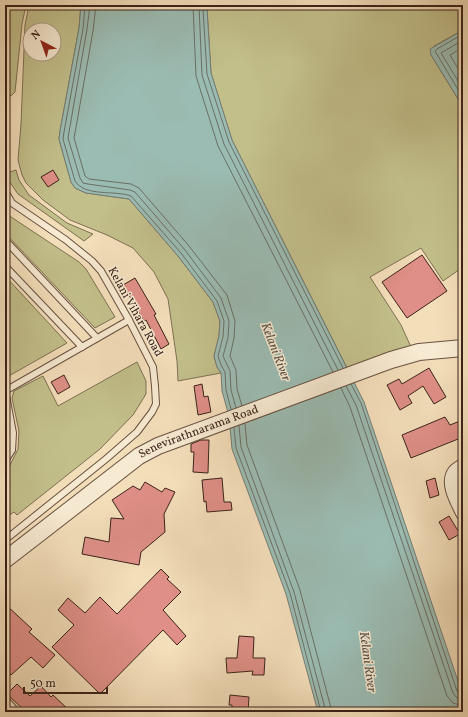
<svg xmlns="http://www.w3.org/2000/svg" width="468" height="717" font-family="Vollkorn,serif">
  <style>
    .green { fill: #c2bf8b; stroke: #7e7052; fill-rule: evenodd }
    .water { fill: #9bbcb3; stroke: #757e75 }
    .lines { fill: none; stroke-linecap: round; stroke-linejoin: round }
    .shore { stroke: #6b6f66; stroke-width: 1 }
    .building { fill: #df8f87; stroke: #3b2219 }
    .service-casing { stroke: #695141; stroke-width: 8 }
    .minor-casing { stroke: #695141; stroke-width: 15 }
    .tertiary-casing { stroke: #695141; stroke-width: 18 }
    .service { stroke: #f7ead2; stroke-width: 6 }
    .minor { stroke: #f7ead2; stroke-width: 13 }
    .tertiary { stroke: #f7ead2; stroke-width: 16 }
    .labels { text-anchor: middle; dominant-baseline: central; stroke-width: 3; stroke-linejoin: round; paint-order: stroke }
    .street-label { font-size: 12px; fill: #3b2219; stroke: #f7ead2 }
    .water-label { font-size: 13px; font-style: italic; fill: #585047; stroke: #f7ead2 }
  </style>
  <rect width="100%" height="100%" fill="#f3deba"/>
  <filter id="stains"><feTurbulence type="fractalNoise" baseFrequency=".005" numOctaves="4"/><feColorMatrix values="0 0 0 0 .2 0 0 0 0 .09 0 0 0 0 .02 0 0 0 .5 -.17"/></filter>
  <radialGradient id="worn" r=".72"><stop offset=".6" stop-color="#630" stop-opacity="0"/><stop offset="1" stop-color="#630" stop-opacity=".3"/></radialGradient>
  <g class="green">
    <polygon points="5,5 26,5 22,24 15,92 12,95 5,97"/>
    <path d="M29,5h52l-2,23 -19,103 -1,8 12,43 4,6 11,5 43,6 49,57 35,46 7,19 -1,15 -5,20 3,11 4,6 -43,8 -1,-20 -9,-62 -14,-27 -21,-24 -26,-13 -37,-15 -27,-20 -17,-17 -4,-8 -4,-15 3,-36 4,-99zM30,30h24v24h-24z"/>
    <polygon points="208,5 463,5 463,30 434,46 431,55 463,107 463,267 443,281 421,248 370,277 401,325 411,347 379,356 347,368 232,140 211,73 207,9"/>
    <polygon points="16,170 19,180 29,195 67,223 93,234 84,241 18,194 9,181 7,173"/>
    <polygon points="5,213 79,262 86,269 115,317 95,328 5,233"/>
    <polygon points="5,276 67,343 7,377 5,374"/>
    <polygon points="137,362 146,381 146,394 133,415 100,449 17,515 14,512 5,518 5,471 8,469 18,449 19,431 12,398 14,391 43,376 58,406"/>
  </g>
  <g class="water">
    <polygon points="81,5 208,5 207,9 211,73 232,140 364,402 463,696 463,712 318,712 286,594 232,449 229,416 222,391 221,373 217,367 214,356 219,336 220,321 213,302 178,256 129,199 86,193 75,188 71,182 59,139 60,131 79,28"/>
    <polygon points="463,30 463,107 431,55 430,49"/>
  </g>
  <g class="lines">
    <g class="shore">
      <path d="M85,5l-2,24 -19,103 -1,7 12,42c10,16 40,9 56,15l50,57 36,48 7,20 -1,16 -5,19 3,9 4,7 1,18 5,19"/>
      <polyline points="90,5 87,29 69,132 68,138 80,178 83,183 88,184 130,190 135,192 185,250 221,298 229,321 228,338 223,356 230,371 231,390 236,408"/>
      <polyline points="96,5 93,31 75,133 74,138 85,176 89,179 131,184 139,188 189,246 227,295 235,321 234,338 230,356 236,370 237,389 242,406"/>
      <polyline points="193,5 196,76 218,146 333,372"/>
      <polyline points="199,5 202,75 224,144 338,370"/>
      <polyline points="204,5 203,9 207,74 229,142 343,368"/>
      <polyline points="463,34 437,49 435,51 463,98"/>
      <polyline points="463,40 441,53 463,89"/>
      <polyline points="463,47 450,55 463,77"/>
      <polyline points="351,384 361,403 457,691 460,694 463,695"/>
      <polyline points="346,386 356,405 453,693 457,698 463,700"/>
      <polyline points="341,388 350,407 447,696 453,703 463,706"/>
      <polyline points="245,424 247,445 300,590 332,712"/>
      <polyline points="239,426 241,447 294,592 326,712"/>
      <polyline points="234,428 236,448 290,593 321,712"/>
    </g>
  </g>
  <g class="building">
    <polygon points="53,170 59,180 48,187 41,177"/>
    <polygon points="422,255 447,291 407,318 382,282"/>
    <polygon points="135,278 156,314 154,315 169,344 161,349 146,320 144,321 123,285"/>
    <polygon points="429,368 446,397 434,404 423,386 408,396 412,403 400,410 387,385 399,379 402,384"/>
    <polygon points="64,375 70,387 58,394 51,382"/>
    <polygon points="202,384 204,397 208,396 211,412 198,415 194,386"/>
    <polygon points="445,417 450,425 460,421 463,427 463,437 411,458 402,435"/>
    <polygon points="201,440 209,440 208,473 193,472 194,452 191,452 191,444"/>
    <polygon points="222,478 224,502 231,502 232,510 207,512 206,501 204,502 202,480"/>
    <polygon points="435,478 439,495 430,498 426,481"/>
    <polygon points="145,482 162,492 165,488 175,492 164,514 165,532 141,552 139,565 82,554 85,537 109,542 111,518 124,519 112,500 133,486 140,490"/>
    <polygon points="449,516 460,534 449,540 439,522"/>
    <polygon points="161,569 169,577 167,579 181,592 163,610 186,636 177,645 163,630 100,694 52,647 74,625 58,610 68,598 85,613 100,597 117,614"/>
    <polygon points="5,604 32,629 29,632 55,655 43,668 31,657 11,675 5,668"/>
    <polygon points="239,636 254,637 253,658 265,658 264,675 252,675 253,671 227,673 226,658 237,658"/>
    <polygon points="17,684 30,696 41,686 51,697 53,695 71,712 26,712 7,694"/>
    <polygon points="230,695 249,697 248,712 232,712 232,705 229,705"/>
  </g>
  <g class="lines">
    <defs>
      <g id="service">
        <polyline points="5,191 12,203 66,240 92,261 101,271 129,320 153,367 155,386 156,404 152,412 137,432 106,459 5,540"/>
        <polyline points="5,240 97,338"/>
        <polyline points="5,266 82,347"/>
        <polyline points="5,390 13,433 12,450 5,461"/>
        <polyline points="5,391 129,320"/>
      </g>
      <g id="minor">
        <path d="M463,465c-2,2 -6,4 -8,6 -10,12 3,32 8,43"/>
        <polyline points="5,704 12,712"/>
      </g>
      <g id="tertiary">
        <path id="s1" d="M5,560l134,-104 19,-10 233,-86 28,-8 44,-4"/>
      </g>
    </defs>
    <use href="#service" class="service-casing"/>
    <use href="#minor" class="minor-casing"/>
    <use href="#tertiary" class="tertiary-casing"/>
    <use href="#service" class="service"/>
    <use href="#minor" class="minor"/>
    <use href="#tertiary" class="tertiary"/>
  </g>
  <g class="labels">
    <g class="street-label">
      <text transform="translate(135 312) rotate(61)">Kelani Vihara Road</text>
      <text stroke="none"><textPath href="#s1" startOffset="234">Senevirathnarama Road</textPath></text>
    </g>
    <g class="water-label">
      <text transform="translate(275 352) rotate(69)">Kelani River</text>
      <text transform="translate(367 662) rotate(82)">Kelani River</text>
    </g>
  </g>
  <rect width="468" height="717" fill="none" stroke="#f3deba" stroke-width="20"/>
  <rect x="6" y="6" width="456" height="705" fill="none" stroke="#3b2219" stroke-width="2"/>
  <rect x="10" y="10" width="448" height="697" fill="none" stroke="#3b2219"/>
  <g transform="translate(42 42) rotate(319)"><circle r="19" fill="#f7ead2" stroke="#ac9a88"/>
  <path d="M0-3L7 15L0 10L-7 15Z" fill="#8f2418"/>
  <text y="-6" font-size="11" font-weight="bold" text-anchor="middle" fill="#3b2219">N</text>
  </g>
  <path d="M24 687v6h83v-6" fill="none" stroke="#3b2219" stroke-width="2"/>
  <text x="30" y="687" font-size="12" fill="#3b2219" stroke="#f7ead2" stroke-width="3" paint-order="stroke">50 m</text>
  <rect width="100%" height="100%" filter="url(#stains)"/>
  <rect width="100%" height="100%" fill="url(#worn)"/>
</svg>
